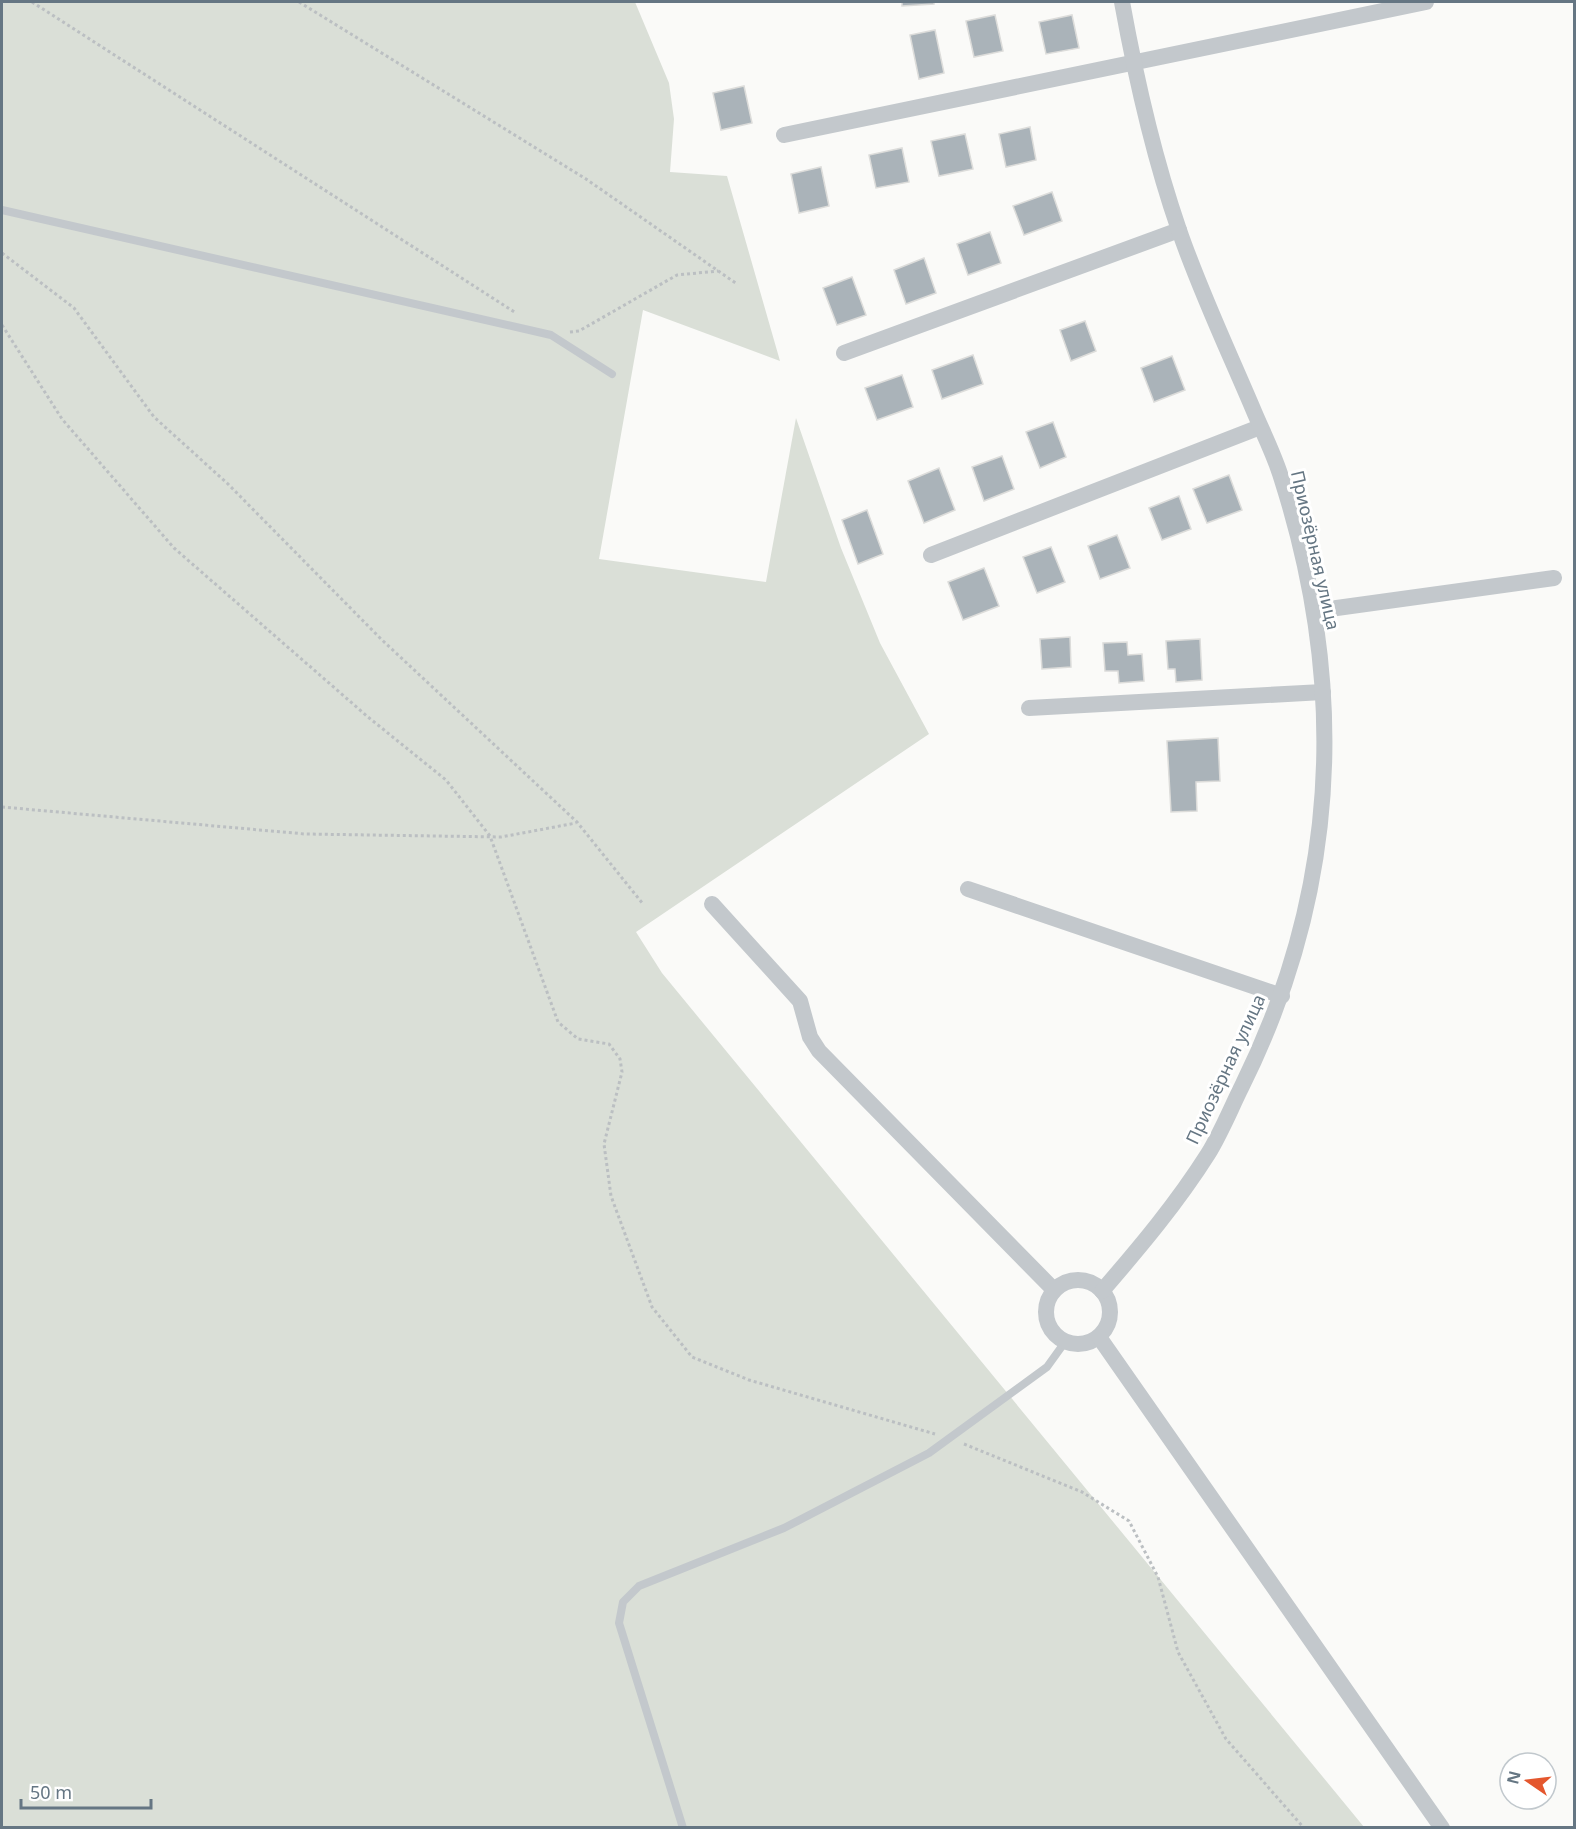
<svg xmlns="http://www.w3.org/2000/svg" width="1576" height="1829" font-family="'Noto Sans',sans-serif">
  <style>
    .green { fill: #dadfd7 }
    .building { fill: #aab3b9; stroke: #dcdcda; stroke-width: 1.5 }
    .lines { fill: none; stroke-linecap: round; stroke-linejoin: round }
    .path { stroke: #bbbfc2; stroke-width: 3; stroke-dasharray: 3 3; stroke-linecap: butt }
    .service { stroke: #c3c8cc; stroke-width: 8 }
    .minor { stroke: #c3c8cc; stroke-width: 16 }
    .labels { text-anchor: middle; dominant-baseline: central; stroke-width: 6; stroke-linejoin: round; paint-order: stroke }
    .street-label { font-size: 18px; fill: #657683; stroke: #fff }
  </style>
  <rect width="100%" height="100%" fill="#fafaf8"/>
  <polygon class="green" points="2,2 635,2 669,83 674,119 670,172 727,176 780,361 643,310 599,559 766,582 796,418 841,548 880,643 929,734 636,932 662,973 1364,1827 2,1828"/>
  <g class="building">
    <polygon points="902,2 934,2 934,4 902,6"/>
    <polygon points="995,15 1003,51 974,57 966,21"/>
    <polygon points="1072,15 1079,48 1046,54 1039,22"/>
    <polygon points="935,30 944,73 919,79 910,35"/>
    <polygon points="744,86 752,123 721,130 713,93"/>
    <polygon points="1030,127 1036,160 1006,167 999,134"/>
    <polygon points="965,134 973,169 939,176 931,141"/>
    <polygon points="902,148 909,182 876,188 869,155"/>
    <polygon points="821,167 829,206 799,213 791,174"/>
    <polygon points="1052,192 1062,221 1024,235 1013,206"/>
    <polygon points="990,232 1001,263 968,275 957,244"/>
    <polygon points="924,258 936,293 906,304 894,270"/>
    <polygon points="852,277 866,315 837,325 823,288"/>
    <polygon points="1085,321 1096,351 1071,361 1060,330"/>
    <polygon points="973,355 983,384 942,399 932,370"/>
    <polygon points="1172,356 1185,390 1154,402 1141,368"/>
    <polygon points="902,375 913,407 877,420 865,388"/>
    <polygon points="1053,422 1066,457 1040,468 1026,432"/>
    <polygon points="1002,456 1014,489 984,501 972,467"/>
    <polygon points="939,468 955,510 924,523 908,481"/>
    <polygon points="1229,475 1242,510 1207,523 1193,489"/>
    <polygon points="1179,496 1191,529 1162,540 1149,508"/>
    <polygon points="867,510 883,554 858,564 842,520"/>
    <polygon points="1117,535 1130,568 1100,579 1088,546"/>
    <polygon points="1051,547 1065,582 1037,593 1023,557"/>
    <polygon points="984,568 999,606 963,620 948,582"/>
    <polygon points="1070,637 1071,667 1042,669 1040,639"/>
    <polygon points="1200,639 1202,680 1176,682 1175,669 1168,669 1166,641"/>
    <polygon points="1127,642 1128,655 1142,654 1144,681 1119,683 1118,671 1105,671 1103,643"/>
    <polygon points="1218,738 1220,781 1196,782 1197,811 1171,812 1167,741"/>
  </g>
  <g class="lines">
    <g class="path">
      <polyline points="32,2 516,313"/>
      <polyline points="299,2 586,179 737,284"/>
      <polyline points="2,253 74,308 154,417 228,484 381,639 577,822 643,904"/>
      <polyline points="2,325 62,419 174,548 368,717 446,780 490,836 558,1022 578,1039 609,1044 620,1059 622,1072 604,1144 611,1196 652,1307 692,1357 749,1380 935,1434"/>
      <polyline points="570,332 579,331 677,275 718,271"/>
      <polyline points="2,807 305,834 501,837 576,823"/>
      <polyline points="964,1444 1082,1492 1129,1521 1158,1577 1178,1652 1226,1739 1304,1828"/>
    </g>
    <g class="service">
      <polyline points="2,210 551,335 612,374"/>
      <polyline points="683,1828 619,1623 623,1602 639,1586 784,1528 929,1453 1047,1367 1065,1342"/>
    </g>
    <g class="minor">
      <polyline points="784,135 1426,2"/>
      <polyline points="844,353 1179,230"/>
      <polyline points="931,555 1260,427"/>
      <polyline points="1315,611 1554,578"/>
      <polyline points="1029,708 1323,692"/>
      <polyline points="968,889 1282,996"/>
      <polyline points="712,904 800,1001 810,1037 819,1051 1054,1290"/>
      <circle cx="1078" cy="1312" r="32"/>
      <path d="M1102,1291c38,-44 75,-88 106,-137 13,-21 23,-46 34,-68 97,-196 106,-398 40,-606 -7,-24 -19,-47 -29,-71 -25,-59 -53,-118 -74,-179 -26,-75 -43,-151 -57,-228"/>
      <polyline points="1099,1337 1442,1828"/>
    </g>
  </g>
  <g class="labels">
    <g class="street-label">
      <text transform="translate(1316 550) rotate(77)">Приозёрная улица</text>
      <text transform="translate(1225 1069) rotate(-65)">Приозёрная улица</text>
    </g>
  </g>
  <rect width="1576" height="1829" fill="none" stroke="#657683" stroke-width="6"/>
  <g transform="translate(1528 1781) rotate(284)"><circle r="28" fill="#ffffff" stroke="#c1c8cd" stroke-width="1.5"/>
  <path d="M0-4.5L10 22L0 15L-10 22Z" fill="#e4572e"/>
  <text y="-9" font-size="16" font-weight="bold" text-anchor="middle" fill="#657683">N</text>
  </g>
  <path d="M21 1799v9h130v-9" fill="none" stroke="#657683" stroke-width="3"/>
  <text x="30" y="1799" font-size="18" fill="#657683" stroke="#ffffff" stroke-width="4.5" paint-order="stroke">50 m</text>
</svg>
